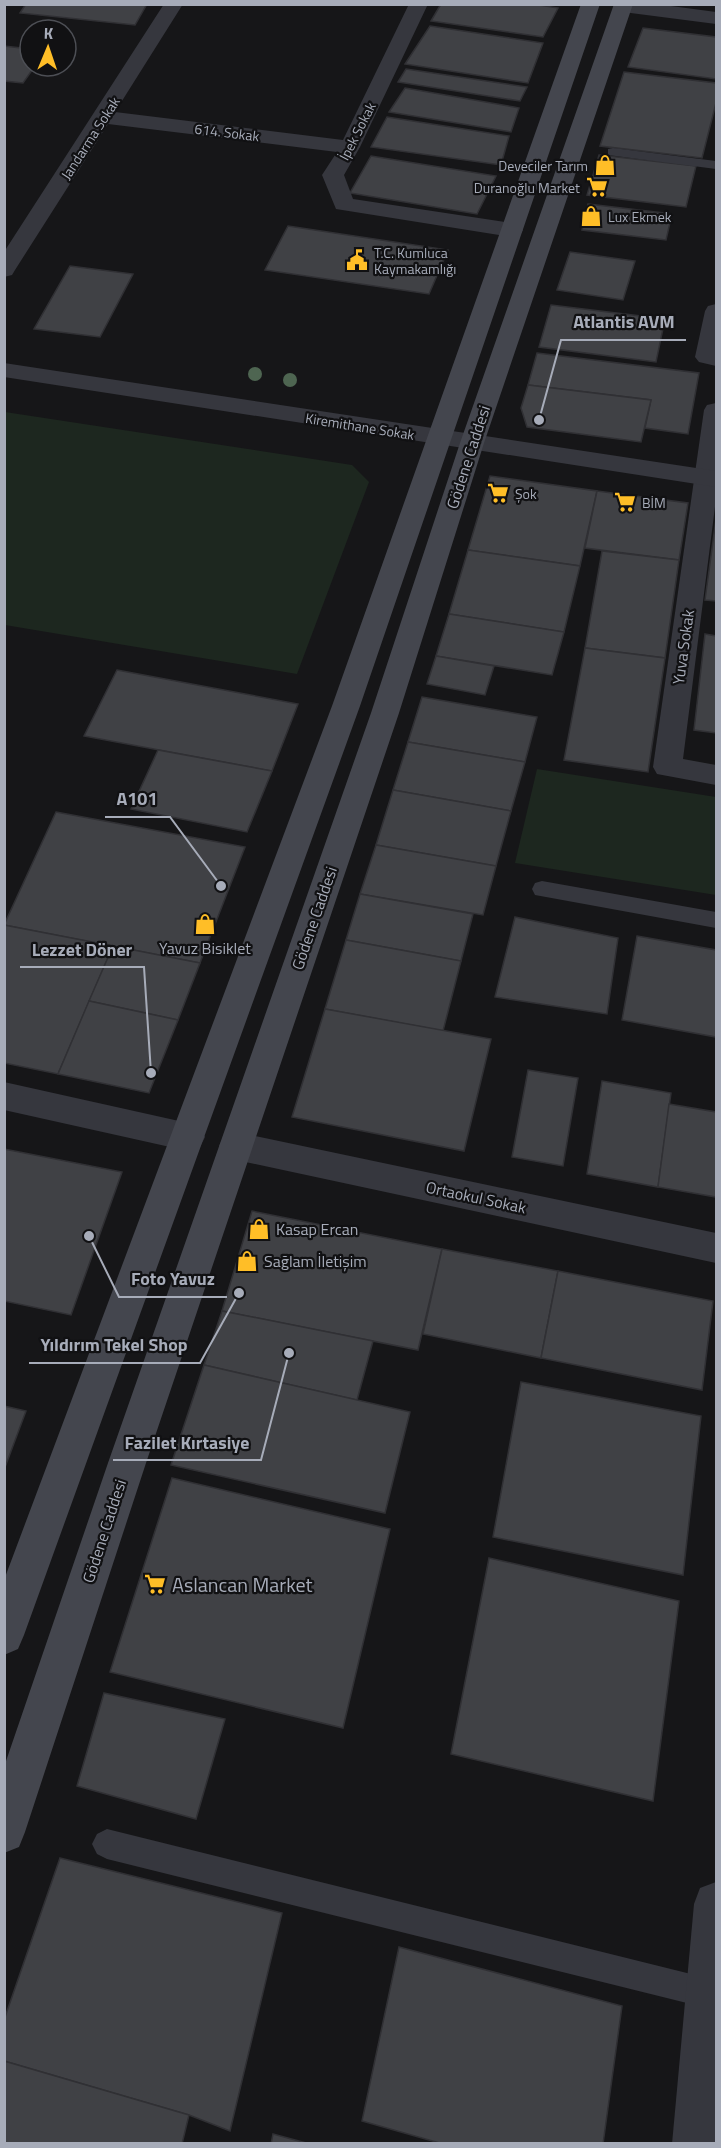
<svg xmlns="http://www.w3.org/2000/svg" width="721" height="2148" font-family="'Titillium Web',sans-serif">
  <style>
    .green { fill: #1d271f }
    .building { fill: #404145; stroke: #303034; stroke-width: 1.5 }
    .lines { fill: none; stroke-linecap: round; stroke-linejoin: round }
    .service { fill: #36373e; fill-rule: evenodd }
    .minor { fill: #36373e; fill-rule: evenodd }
    .tertiary { fill: #36373e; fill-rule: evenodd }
    .secondary { fill: #44464e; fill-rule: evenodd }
    .tree { fill: #4e6551 }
    .labels { text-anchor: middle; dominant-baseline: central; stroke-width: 4.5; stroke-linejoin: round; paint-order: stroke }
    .far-street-label { font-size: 14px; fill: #a7acb9; stroke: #111113 }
    .far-poi-label { font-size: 14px; fill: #a7acb9; stroke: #111113; text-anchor: start }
    .street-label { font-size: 16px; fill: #a7acb9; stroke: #111113 }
    .poi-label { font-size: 16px; fill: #a7acb9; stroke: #111113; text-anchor: start }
    .near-poi-label { font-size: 20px; fill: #a7acb9; stroke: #111113; text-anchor: start }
    .leader { fill: none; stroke: #a7acb9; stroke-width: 2 }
    .callout-dot { fill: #a7acb9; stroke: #111113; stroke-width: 2 }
    .callout-label { font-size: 18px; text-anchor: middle; font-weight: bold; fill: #a7acb9; stroke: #111113; stroke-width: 4.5; stroke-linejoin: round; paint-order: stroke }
  </style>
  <rect width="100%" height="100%" fill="#161618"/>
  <g class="green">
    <polygon points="5,412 352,465 369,482 297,674 5,625"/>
    <polygon points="537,769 716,797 716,895 515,863"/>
  </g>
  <g class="building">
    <polygon points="26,4 147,4 135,25 20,13"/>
    <polygon points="441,4 533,4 558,8 543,37 431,21"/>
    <polygon points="430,26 543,43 528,83 405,64"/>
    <polygon points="643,28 716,37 716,79 628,67"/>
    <polygon points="4,46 30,49 30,66 35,66 23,83 4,81"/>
    <polygon points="406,69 527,87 520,101 398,82"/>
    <polygon points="624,72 716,83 716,103 702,158 600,146"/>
    <polygon points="405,88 514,107 519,108 511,132 389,112"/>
    <polygon points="387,117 509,136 501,165 371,147"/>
    <polygon points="599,155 696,166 686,207 587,195"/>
    <polygon points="371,156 496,176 477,214 350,193"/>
    <polygon points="588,204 672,214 666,240 582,230"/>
    <polygon points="288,226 448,250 429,294 265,270"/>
    <polygon points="570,252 635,261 623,300 557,290"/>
    <polygon points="70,266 133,274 100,337 34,329"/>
    <polygon points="551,305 665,319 656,362 539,347"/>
    <polygon points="537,353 699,373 688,434 645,428 651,400 528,385"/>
    <polygon points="528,385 651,400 641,442 527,427 521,408"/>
    <polygon points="490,476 597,491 580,566 468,550"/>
    <polygon points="597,491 688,503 679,560 585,548"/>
    <polygon points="716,519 716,601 705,600"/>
    <polygon points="468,550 580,566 564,632 449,614"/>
    <polygon points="602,551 679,560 665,658 585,648"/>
    <polygon points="449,614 564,632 552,675 436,656"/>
    <polygon points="705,634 716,636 716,733 694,730"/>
    <polygon points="585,648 665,658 648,772 564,760"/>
    <polygon points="436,656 494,666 485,695 427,684"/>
    <polygon points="117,670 298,704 272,771 84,736"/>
    <polygon points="422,697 537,717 525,762 408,742"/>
    <polygon points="408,742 525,762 511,811 393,790"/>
    <polygon points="158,750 272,771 247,832 131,809"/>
    <polygon points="393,790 511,811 496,866 376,845"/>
    <polygon points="56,812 245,847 200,963 4,925"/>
    <polygon points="376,845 496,866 483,915 360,894"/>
    <polygon points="360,894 473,914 461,961 346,940"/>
    <polygon points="515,917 618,938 607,1014 495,997"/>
    <polygon points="4,925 113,946 58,1074 4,1063"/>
    <polygon points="637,936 716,950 716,1037 622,1020"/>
    <polygon points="346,940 461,961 443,1031 325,1009"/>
    <polygon points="113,946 200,963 178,1020 89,1001"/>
    <polygon points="89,1001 178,1020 149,1093 58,1074"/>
    <polygon points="325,1009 491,1039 464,1151 292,1117"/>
    <polygon points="528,1070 578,1078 563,1166 512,1157"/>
    <polygon points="602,1081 671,1093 658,1187 587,1174"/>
    <polygon points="669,1104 716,1112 716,1197 658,1187"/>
    <polygon points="4,1149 122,1172 71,1315 4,1301"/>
    <polygon points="252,1211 442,1249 418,1350 222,1311"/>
    <polygon points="442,1249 558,1271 541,1358 423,1334"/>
    <polygon points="558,1271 713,1301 702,1390 541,1358"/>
    <polygon points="222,1311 373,1341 357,1400 204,1365"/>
    <polygon points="204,1365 410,1412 385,1513 171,1465"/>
    <polygon points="521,1382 701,1416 683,1575 493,1537"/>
    <polygon points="4,1406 26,1411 4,1470"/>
    <polygon points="172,1478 390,1529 343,1728 110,1672"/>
    <polygon points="489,1558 679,1601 653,1801 451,1754"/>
    <polygon points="104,1693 225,1719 196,1819 77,1786"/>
    <polygon points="60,1858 282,1913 230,2131 189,2115 4,2061 4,2020"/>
    <polygon points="399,1947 622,2006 603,2144 443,2144 362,2121"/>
    <polygon points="4,2061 189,2115 182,2144 4,2144"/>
    <polygon points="273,2134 310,2144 271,2144"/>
  </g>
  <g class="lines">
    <g class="service">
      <polygon points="613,148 716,161 716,169 608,155 608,149"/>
      <polygon points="542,881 716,912 716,928 535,895 532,889 535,883"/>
      <polygon points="107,1829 707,1978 716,1982 716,2004 707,2008 107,1859 97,1854 92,1844 97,1834"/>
    </g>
    <g class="minor">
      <polygon points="164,4 183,4 115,112 343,140 409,4 428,4 360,147 344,175 353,199 512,223 520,225 523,230 520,235 512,237 336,209 322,175 337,152 108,124 15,270 12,275 4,277 4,252"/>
      <polygon points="615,4 656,4 716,12 716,24 623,12 616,10"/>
      <polygon points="716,304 716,366 699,362 695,357 705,311 708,306"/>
      <polygon points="716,403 716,499 683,759 716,765 716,785 657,774 653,767 704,410 707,405"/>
      <polygon points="4,1082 188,1123 200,1127 205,1137 200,1147 188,1151 4,1110"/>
      <polygon points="236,1132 716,1233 716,1263 236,1160 224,1156 219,1146 224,1136"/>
      <polygon points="716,1882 716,2144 672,2144 694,1904 700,1888"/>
    </g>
    <polygon class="tertiary" points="4,363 716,471 716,487 4,377"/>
    <g class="secondary">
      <polygon points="581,4 600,4 360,706 24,1635 18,1649 4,1655 4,1580 332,706"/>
      <polygon points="614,4 633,4 484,443 399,713 146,1463 25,1832 19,1847 4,1853 4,1767 108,1463 371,713 460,443"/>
    </g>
  </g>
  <g class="tree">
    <circle cx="255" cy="374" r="7"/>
    <circle cx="290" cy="380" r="7"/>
  </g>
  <defs>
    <symbol id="shop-bare" viewBox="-9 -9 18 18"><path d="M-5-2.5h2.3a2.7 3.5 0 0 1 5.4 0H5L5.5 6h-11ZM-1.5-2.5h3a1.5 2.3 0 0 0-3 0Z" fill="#ffbe27" stroke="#111113" stroke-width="2.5" paint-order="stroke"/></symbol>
    <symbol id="supermarket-bare" viewBox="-9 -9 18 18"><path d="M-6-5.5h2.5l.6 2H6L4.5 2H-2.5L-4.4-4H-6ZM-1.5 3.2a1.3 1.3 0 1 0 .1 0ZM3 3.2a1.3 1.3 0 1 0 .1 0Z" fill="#ffbe27" stroke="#111113" stroke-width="2.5" paint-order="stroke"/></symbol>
    <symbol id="civic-bare" viewBox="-9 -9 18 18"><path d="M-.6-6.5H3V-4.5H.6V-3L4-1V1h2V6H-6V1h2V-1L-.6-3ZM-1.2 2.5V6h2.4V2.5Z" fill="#ffbe27" stroke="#111113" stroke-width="2.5" paint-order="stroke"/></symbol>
  </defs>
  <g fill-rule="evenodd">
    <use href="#shop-bare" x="590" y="150" width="30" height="30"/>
    <use href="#supermarket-bare" x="582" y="172" width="30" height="30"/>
    <use href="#shop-bare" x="576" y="201" width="30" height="30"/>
    <use href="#civic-bare" x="342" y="245" width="30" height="30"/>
    <use href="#supermarket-bare" x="483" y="478" width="30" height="30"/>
    <use href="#supermarket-bare" x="610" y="487" width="30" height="30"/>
    <use href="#shop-bare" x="190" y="909" width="30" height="30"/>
    <use href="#shop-bare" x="244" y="1214" width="30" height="30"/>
    <use href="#shop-bare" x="232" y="1246" width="30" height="30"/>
    <use href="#supermarket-bare" x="140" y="1569" width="30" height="30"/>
  </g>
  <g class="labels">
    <g class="far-street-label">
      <text transform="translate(357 131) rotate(-63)">İpek Sokak</text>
      <text transform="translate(227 132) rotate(7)">614. Sokak</text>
      <text transform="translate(90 138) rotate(-57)">Jandarma Sokak</text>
      <text transform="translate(360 426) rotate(9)">Kiremithane Sokak</text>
    </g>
    <g class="far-poi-label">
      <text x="588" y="165" text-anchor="end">Deveciler Tarım</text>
      <text x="580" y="187" text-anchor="end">Duranoğlu Market</text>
      <text x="608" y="216">Lux Ekmek</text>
      <text x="374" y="252">T.C. Kumluca<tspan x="374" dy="16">Kaymakamlığı</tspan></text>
      <text x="515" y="493">Şok</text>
      <text x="642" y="502">BİM</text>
    </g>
    <g class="street-label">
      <text transform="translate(468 457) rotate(-72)">Gödene Caddesi</text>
      <text transform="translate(683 647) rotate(-82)">Yuva Sokak</text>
      <text transform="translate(314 918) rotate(-71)">Gödene Caddesi</text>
      <text transform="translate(476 1197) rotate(12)">Ortaokul Sokak</text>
      <text transform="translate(104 1531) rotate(-72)">Gödene Caddesi</text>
    </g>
    <g class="poi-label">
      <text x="205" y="948" text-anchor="middle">Yavuz Bisiklet</text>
      <text x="276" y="1229">Kasap Ercan</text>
      <text x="264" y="1261">Sağlam İletişim</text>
    </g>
    <g class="near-poi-label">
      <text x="172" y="1584">Aslancan Market</text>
    </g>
  </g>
  <path class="leader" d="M539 420L561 340H686M221 886L170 817H105M151 1073L144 967H20M89 1236L119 1297H227M239 1293L200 1363H29M289 1353L261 1460H113"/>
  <g class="callout-dot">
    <circle cx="539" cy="420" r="6"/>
    <circle cx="221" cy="886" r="6"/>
    <circle cx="151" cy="1073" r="6"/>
    <circle cx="89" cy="1236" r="6"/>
    <circle cx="239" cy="1293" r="6"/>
    <circle cx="289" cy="1353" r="6"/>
  </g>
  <g class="callout-label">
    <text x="624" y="328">Atlantis AVM</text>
    <text x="137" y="805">A101</text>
    <text x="82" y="956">Lezzet Döner</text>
    <text x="173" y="1285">Foto Yavuz</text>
    <text x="114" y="1351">Yıldırım Tekel Shop</text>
    <text x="187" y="1449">Fazilet Kırtasiye</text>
  </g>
  <rect width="721" height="2148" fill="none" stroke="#a7acb9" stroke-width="12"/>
  <g transform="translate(48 48) rotate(2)"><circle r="28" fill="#111113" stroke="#4d4f55" stroke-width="1.5"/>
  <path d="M0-4.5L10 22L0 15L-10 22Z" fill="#ffbe27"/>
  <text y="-9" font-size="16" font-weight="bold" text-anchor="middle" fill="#a7acb9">K</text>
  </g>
</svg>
